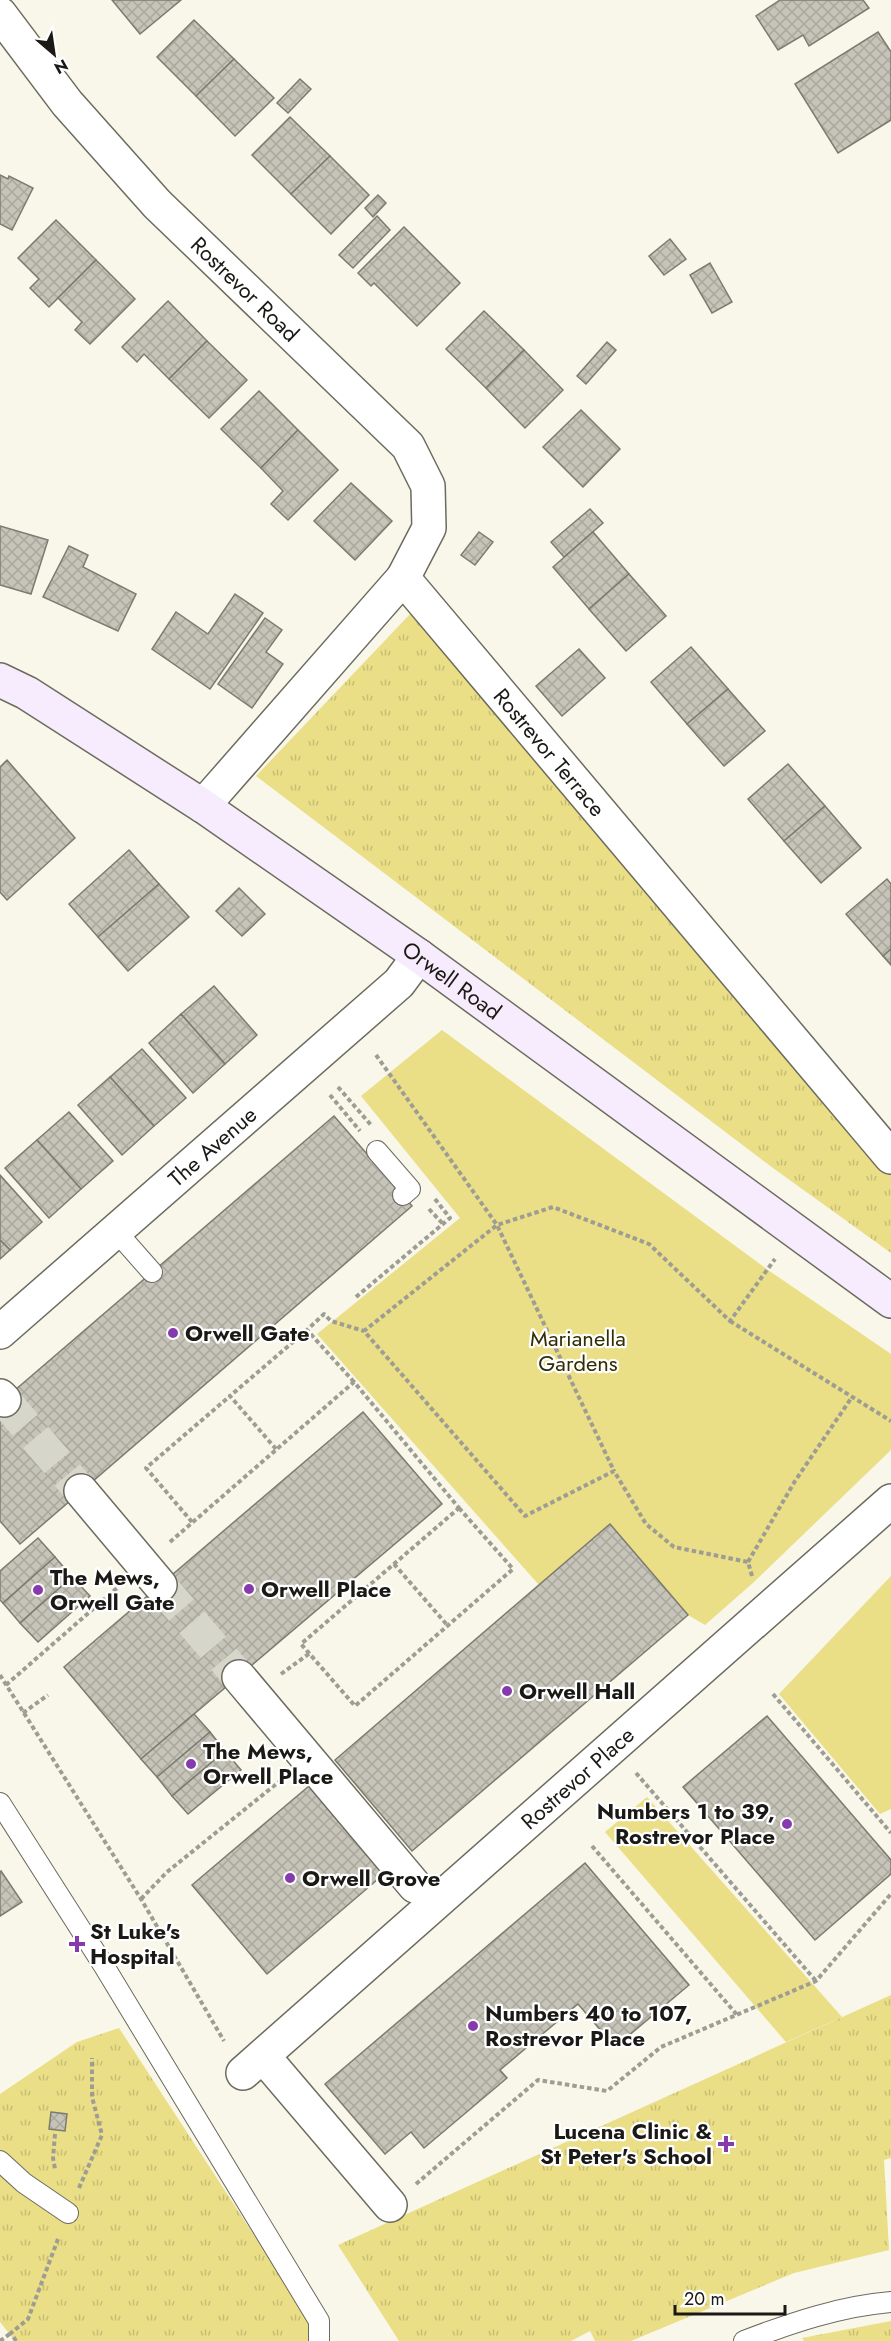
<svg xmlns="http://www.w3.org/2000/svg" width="891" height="2341" font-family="Jost,sans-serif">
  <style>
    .grass { fill: url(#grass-tufts) }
    .green { fill: #eade86 }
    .building { fill: url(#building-cross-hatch); stroke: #7c7b6f; stroke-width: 1.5 }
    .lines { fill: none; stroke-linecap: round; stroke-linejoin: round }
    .street-tunnel { stroke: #d7d6ca; stroke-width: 33; stroke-dasharray: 33 16; stroke-linecap: butt }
    .lane-casing { stroke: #6c6b5f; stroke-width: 22 }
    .street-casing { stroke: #6c6b5f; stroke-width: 36 }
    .secondary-casing { stroke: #6c6b5f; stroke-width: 36 }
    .path { stroke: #9e9d94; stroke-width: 4; stroke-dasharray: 4.5 3; stroke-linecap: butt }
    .lane { stroke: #fff; stroke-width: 20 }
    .street { stroke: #fff; stroke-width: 33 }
    .secondary { stroke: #f6ecfd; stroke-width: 33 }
    .poi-dot { fill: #853bac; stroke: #fff; stroke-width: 2 }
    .labels { text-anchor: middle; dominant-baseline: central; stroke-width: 4.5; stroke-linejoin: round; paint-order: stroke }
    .street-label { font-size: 22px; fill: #1a1915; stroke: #fff }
    .poi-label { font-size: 22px; font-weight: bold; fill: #1a1915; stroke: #fff; text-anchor: start }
    .park-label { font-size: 22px; fill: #332d03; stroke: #fff }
  </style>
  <defs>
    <pattern id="grass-tufts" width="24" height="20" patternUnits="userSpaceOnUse" patternTransform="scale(1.5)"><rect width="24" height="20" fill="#eade86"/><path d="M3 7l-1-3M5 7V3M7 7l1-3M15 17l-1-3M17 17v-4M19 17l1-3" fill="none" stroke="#c8be73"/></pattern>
    <pattern id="building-cross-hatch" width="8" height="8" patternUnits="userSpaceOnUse" patternTransform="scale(1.5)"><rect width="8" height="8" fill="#c6c4b8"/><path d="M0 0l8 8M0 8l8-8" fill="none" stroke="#aaa89d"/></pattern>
  </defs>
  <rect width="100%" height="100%" fill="#f8f7ea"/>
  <g class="grass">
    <polygon points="413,611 891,1174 891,1253 773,1168 256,776"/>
    <polygon points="891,1995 891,2158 884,2160 889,2250 794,2273 631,2341 595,2341 590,2331 571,2341 399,2341 338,2245"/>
    <polygon points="119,2028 310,2321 309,2341 15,2341 0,2322 0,2094 77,2042"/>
    <polygon points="891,2321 891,2341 804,2341 802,2338"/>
  </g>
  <g class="green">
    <polygon points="442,1030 768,1270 891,1354 891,1450 754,1582 705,1625 688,1615 611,1525 539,1585 317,1334 460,1218 361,1096"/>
    <polygon points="891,1576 891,1809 880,1814 779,1694"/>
    <polygon points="647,1797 842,2017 786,2042 605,1832"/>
  </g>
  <g class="building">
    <polygon points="112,0 181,0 140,34"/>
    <polygon points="780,0 863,0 869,8 809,46 803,35 778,50 756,16"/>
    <polygon points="194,20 234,59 196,96 157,57"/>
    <polygon points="878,32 891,52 891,120 838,153 795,84"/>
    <polygon points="234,59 274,98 235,136 196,96"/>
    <polygon points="300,79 311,89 288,113 277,103"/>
    <polygon points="290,117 330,156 291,194 252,155"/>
    <polygon points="330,156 369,195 331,234 291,194"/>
    <polygon points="0,175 8,179 9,176 33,188 12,230 0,224"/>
    <polygon points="378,195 386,203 373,217 365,208"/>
    <polygon points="377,216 390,230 353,268 339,255"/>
    <polygon points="56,220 96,260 49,307 30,288 39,279 18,258"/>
    <polygon points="404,227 460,283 417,326 374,283 371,286 358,273"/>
    <polygon points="670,239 686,259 664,275 649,256"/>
    <polygon points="96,260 135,299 90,344 75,330 82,322 58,298"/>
    <polygon points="710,263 732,302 712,313 690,275"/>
    <polygon points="168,301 207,341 169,379 144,354 137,362 122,347"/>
    <polygon points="484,311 524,350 486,388 446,349"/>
    <polygon points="207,341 247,380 209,418 169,379"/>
    <polygon points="607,342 616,350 586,384 577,376"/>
    <polygon points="524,350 563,390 525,428 486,388"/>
    <polygon points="259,391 298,430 261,468 221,429"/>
    <polygon points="581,410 620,449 583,487 543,447"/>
    <polygon points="298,430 338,470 288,520 271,504 283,491 261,468"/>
    <polygon points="351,483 392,521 355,560 314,521"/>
    <polygon points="590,509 603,523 564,557 551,542"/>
    <polygon points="0,526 48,540 31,594 0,585"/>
    <polygon points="479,532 493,542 475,565 461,555"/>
    <polygon points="593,532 629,574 589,609 553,567"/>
    <polygon points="69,546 88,555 83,567 136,594 118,631 43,597"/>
    <polygon points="629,574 666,616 626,651 589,609"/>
    <polygon points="235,594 263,613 210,689 152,649 176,612 208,634"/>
    <polygon points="265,618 282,630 266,652 283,664 252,708 218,684"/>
    <polygon points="691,647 728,689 687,724 651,682"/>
    <polygon points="579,649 605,678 562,716 536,686"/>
    <polygon points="728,689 765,731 724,766 687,724"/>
    <polygon points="7,760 75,838 7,900 0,892 0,767"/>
    <polygon points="788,764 825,806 784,841 748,799"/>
    <polygon points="825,806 861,848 821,883 784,841"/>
    <polygon points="129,850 159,884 98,937 69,904"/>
    <polygon points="887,879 891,884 891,949 883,956 846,914"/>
    <polygon points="159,884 189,917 128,971 98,937"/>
    <polygon points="239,888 265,914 242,936 216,911"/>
    <polygon points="891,949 891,965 883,956"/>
    <polygon points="214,986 257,1035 225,1064 181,1014"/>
    <polygon points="181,1014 225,1064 193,1093 149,1043"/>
    <polygon points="142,1049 186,1098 154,1126 110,1077"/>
    <polygon points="110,1077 154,1126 122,1155 78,1105"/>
    <polygon points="69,1112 113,1161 81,1189 37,1140"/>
    <polygon points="334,1116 412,1206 20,1544 0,1521 0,1403"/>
    <polygon points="37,1140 81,1189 49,1218 5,1168"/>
    <polygon points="0,1175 42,1222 10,1250 0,1240"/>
    <polygon points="0,1240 10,1250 0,1259"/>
    <polygon points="363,1412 442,1504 141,1759 64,1667"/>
    <polygon points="610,1524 688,1615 412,1851 335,1760"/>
    <polygon points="38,1538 55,1557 3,1603 0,1600 0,1571"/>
    <polygon points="55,1557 72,1577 20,1623 3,1603"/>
    <polygon points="72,1577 90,1596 38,1642 20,1623"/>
    <polygon points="194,1714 210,1732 157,1777 141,1759"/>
    <polygon points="767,1716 891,1860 891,1874 815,1940 683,1787"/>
    <polygon points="210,1732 225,1751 172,1796 157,1777"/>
    <polygon points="225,1751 241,1770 188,1814 172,1796"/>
    <polygon points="309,1786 384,1874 267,1974 192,1885"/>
    <polygon points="585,1863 689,1985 615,2047 578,2004 500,2070 507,2078 424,2148 411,2132 385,2154 325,2084"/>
    <polygon points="1,1871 22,1902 0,1916 0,1872"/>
    <polygon points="51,2112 67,2114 65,2131 49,2129"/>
  </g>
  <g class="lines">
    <g class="street-tunnel">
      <polyline points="4,1400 81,1491"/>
      <polyline points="160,1585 239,1677"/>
    </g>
    <defs>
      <g id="lane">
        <polyline points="377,1151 410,1189 403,1195"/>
        <polyline points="115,1230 152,1272"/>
        <polyline points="0,1803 104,1966 319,2321 319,2341"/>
        <polyline points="0,2161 24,2183 68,2213"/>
        <path d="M744,2341c47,-18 97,-35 147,-39"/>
      </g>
      <g id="street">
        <path id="s1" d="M0,14l67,89 90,101 251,242 20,40 1,42 -26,50"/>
        <path id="s2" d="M203,806l200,-228 488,579"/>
        <path id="s3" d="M0,1332l399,-349 20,-27"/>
        <polyline points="0,1396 4,1400"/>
        <polyline points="81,1491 160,1585"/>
        <polyline points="239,1677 415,1886"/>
        <polyline points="263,2056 390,2205"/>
        <path id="s4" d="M243,2073l648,-572"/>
      </g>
      <g id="secondary">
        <path id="s5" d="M0,680l27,13 176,113 216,150 472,345"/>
      </g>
    </defs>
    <use href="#lane" class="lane-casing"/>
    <use href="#street" class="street-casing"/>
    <use href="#secondary" class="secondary-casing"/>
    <g class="path">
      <polyline points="376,1055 497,1225 614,1471"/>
      <polyline points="338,1087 371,1125"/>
      <polyline points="330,1095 360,1131"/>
      <polyline points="429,1209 443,1224"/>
      <polyline points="356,1297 450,1218 435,1199"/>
      <polyline points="730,1321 891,1421"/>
      <polyline points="354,1382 307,1330 324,1314 331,1321 364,1331"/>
      <polyline points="276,1449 230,1396 307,1330"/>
      <polygon points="459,1508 513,1569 355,1706 301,1644"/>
      <polyline points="192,1522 146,1468 230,1396"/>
      <polyline points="170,1542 354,1382 459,1508"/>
      <polyline points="748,1562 795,1481 852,1397"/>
      <polyline points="394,1564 448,1626"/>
      <polyline points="752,1576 748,1562 674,1547 646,1524 614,1471 525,1516 364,1331 497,1225 553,1207 649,1244 730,1321 775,1259"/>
      <polyline points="281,1674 310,1653"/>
      <polyline points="0,1675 141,1899 224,2041"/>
      <polyline points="6,1685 117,1588"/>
      <polyline points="773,1694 891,1833"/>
      <polyline points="23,1713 48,1695"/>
      <polyline points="636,1773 816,1981"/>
      <polyline points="592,1846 738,2016"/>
      <polyline points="141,1899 167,1872 280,1781"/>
      <polyline points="55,2134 53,2158 55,2169"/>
      <polyline points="416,2184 538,2080 607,2091 661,2047 816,1981 891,1894"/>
      <polyline points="79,2188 102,2135 92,2097 92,2058"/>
      <polyline points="0,2341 11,2333"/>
      <polyline points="16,2341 11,2333 28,2319 58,2239"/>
    </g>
    <use href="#lane" class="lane"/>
    <use href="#street" class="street"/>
    <use href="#secondary" class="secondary"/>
  </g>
  <g class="poi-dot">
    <circle cx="173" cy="1333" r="6"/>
    <circle cx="249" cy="1589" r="6"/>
    <circle cx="38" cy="1590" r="6"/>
    <circle cx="507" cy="1691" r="6"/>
    <circle cx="191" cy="1764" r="6"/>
    <circle cx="787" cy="1824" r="6"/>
    <circle cx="290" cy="1878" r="6"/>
    <path d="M74 1935h6v6h6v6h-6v6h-6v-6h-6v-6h6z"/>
    <circle cx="473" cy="2026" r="6"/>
    <path d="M723 2135h6v6h6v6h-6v6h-6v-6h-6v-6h6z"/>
  </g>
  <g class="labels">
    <g class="street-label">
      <text stroke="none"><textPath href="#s1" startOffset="369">Rostrevor Road</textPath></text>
      <text stroke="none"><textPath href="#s2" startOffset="531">Rostrevor Terrace</textPath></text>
      <text stroke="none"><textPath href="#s5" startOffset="543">Orwell Road</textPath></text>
      <text stroke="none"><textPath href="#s3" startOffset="282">The Avenue</textPath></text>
      <text stroke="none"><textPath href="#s4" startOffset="446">Rostrevor Place</textPath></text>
    </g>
    <g class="poi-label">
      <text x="185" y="1333">Orwell Gate</text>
      <text x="50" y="1577">The Mews,<tspan x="50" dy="25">Orwell Gate</tspan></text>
      <text x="261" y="1589">Orwell Place</text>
      <text x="519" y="1691">Orwell Hall</text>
      <text x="203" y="1751">The Mews,<tspan x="203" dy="25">Orwell Place</tspan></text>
      <text x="775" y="1811" text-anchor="end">Numbers 1 to 39,<tspan x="775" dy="25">Rostrevor Place</tspan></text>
      <text x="302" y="1878">Orwell Grove</text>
      <text x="90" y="1931">St Luke's<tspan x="90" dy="25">Hospital</tspan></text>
      <text x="485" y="2013">Numbers 40 to 107,<tspan x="485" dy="25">Rostrevor Place</tspan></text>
      <text x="712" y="2131" text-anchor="end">Lucena Clinic &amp;<tspan x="712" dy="25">St Peter's School</tspan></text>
    </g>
    <g class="park-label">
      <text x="578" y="1338">Marianella<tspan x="578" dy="25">Gardens</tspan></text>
    </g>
  </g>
  <g transform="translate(54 54) rotate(151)" stroke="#ffffff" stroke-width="4.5" paint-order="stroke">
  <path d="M0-4.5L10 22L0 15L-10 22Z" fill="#1a1915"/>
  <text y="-9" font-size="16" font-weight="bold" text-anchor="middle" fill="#1a1915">N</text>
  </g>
  <path d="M675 2305v9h110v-9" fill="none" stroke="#1a1915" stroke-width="3"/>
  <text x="684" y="2305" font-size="18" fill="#1a1915" stroke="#ffffff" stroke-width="4.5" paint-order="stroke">20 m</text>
</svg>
